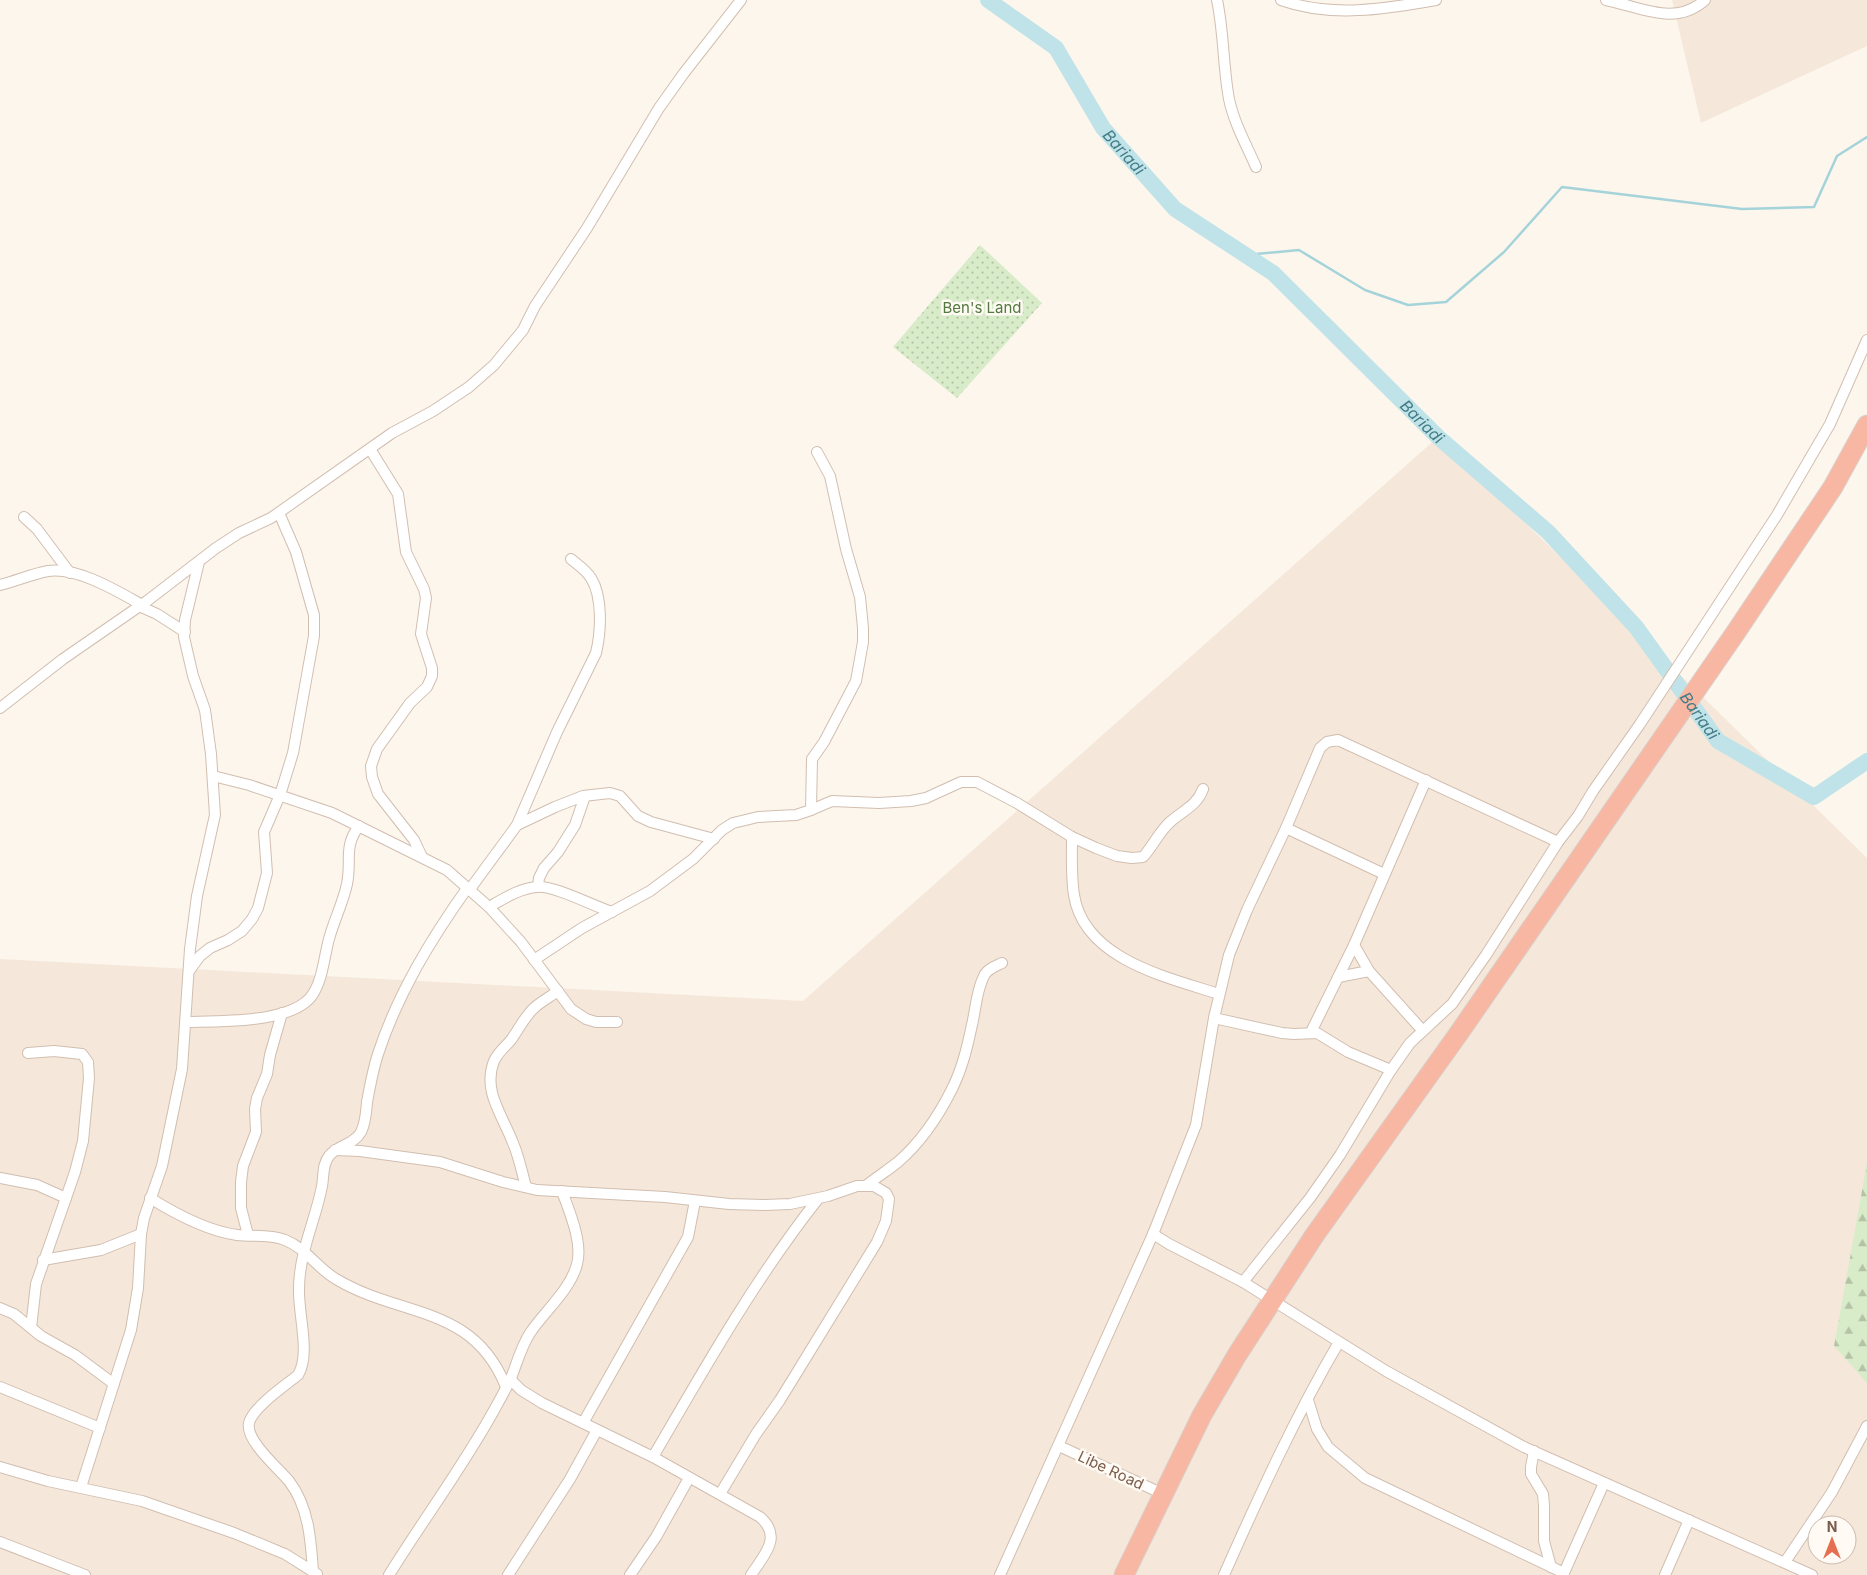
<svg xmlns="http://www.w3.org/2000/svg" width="1867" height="1575" font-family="Inter,sans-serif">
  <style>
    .residential { fill: #f5e8da; fill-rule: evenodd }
    .grass { fill: url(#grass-dots) }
    .forest { fill: url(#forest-firs) }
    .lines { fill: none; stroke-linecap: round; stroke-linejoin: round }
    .stream { stroke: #a5d3da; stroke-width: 2.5 }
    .river { stroke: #bfe3e8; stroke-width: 16 }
    .street-casing { stroke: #d1beb0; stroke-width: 12 }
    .highway-casing { stroke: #dad1cd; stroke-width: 21 }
    .street { stroke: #fff; stroke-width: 10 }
    .highway { stroke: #f7b7a3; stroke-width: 19 }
    .labels { text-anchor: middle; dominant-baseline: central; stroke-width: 5; stroke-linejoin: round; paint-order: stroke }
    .park-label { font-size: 15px; fill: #537a41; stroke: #fffaf3 }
    .street-label { font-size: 15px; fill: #7a5c4d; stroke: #fffaf3 }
    .water-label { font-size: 16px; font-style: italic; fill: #437c86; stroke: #fffaf3 }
  </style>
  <defs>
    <pattern id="grass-dots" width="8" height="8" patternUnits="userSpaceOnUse" patternTransform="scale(1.25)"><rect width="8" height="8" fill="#d8ecc9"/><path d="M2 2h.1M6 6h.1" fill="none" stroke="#b4c2a5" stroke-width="1.8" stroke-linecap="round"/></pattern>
    <pattern id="forest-firs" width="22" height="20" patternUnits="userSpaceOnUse" patternTransform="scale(1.25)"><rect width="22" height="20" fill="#d8ecc9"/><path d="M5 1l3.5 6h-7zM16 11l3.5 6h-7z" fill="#b4c2a5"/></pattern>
  </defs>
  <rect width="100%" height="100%" fill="#fdf6ec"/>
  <g class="residential">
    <polygon points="1672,0 1867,0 1867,46 1701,123"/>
    <path d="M1438,437l429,421v717h-1867v-616l803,42zM1817,1525h30v30h-30z"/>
  </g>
  <polygon class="grass" points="980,245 1042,303 957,398 893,347"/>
  <polygon class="forest" points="1867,1163 1867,1383 1834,1346"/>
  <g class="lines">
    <polyline class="stream" points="1245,255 1299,250 1365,290 1408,305 1446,302 1504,252 1562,187 1742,209 1814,207 1837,156 1867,137"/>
    <path class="river" id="s1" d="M988,0l68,48 47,80 72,81 98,64 165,164 110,95 88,95 82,114 96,56 53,-36"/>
    <defs>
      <g id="street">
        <path d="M1217,0c7,33 6,67 12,99 5,24 17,45 27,68"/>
        <path d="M1281,0c50,18 104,9 155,0"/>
        <path d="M1606,0c35,7 69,27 99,0"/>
        <polyline points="370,449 398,494 406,552 424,589 426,598 421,634 432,668 432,676 427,687 410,703 377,749 371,766 372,777 378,794 414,840 422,857"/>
        <polyline points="24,517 37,529 70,573"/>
        <path d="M0,585c16,-4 32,-11 48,-14 30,-4 69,20 94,34"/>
        <polyline points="139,606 157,614 185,632"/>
        <polyline points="0,708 63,659 147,601 216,548 239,533 271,518 392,433 433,411 469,387 494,365 523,330 535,306 587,228 659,108 684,73 741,0"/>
        <polyline points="213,776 249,785 332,813 447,870 489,907 521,942 571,1009 586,1019 596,1022 617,1022"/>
        <polyline points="811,810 812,759 824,742 856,681 863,642 863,628 860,597 846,549 830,476 817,452"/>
        <path d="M517,825l40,-93 39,-79c5,-21 7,-56 -5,-75 -5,-8 -13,-13 -20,-19"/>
        <polyline points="1286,828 1384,874"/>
        <path d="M1072,837c0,19 -1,39 2,58 10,64 92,82 145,99"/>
        <polyline points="538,886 539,878 544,868 558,852 575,825 585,796"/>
        <polyline points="470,889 517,825 555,807 583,796 610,793 620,796 638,816 651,822 714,839"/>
        <path d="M489,907c14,-8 31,-19 48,-20 17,-2 56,19 75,25"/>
        <polyline points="1354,945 1369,971 1422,1030"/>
        <path d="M534,960l48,-32 68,-37 43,-32 29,-29 11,-7 25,-6 38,-2 15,-5 21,-9 47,2 32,-2 15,-3 35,-16h16l40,21 55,34 24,11 21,8 15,2 11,-1c10,-11 16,-25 27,-35 12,-11 27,-16 33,-33"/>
        <polyline points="189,971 200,956 210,948 228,940 242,931 252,919 258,908 267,873 264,832 280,795 293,753 314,636 314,615 296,552 279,513"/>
        <polyline points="1338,977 1369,971"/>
        <polyline points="1214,1018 1282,1033 1294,1034 1317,1033 1348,1052 1391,1070"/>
        <path d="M186,1022c32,-1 108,2 127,-28 10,-16 11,-37 16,-55 5,-19 14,-36 18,-55 5,-24 -4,-37 12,-58"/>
        <polyline points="1311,1032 1354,945 1426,780"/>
        <polyline points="28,1053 54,1051 82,1054 88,1062 89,1078 83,1141 75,1172 36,1284 31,1328"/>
        <polyline points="335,1150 360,1151 440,1162 503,1182 537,1190 665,1197 729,1204 765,1205 790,1204 828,1196 857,1186 874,1186 886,1193 889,1199 886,1221 877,1242 780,1400 756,1434 720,1494"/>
        <polyline points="0,1178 37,1185 66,1198"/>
        <path d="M867,1185c10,-8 21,-15 31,-23 22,-19 41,-47 54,-73 11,-22 16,-45 21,-69 3,-14 4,-31 11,-44 3,-7 12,-10 18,-13"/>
        <path d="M526,1187c-4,-15 -7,-30 -13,-44 -10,-27 -31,-52 -19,-82 4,-9 11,-14 17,-21 7,-10 13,-22 22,-31 7,-7 17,-12 25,-18"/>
        <path d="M150,1198c24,15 58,33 87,37 16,2 33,-1 48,5 21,8 33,29 51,39 65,39 137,25 170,108"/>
        <polyline points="1153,1234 1169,1244 1243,1282 1386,1371 1524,1447 1812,1575"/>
        <polyline points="248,1235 241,1208 241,1182 243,1166 256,1132 255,1109 257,1098 267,1074 270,1055 282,1013"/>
        <polyline points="43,1260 101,1250 141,1234"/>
        <polyline points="1243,1282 1310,1198 1340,1155 1391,1070 1410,1043 1452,1004 1486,955 1558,842 1578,816 1593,791 1640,724 1777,515 1830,424 1867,340"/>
        <polyline points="0,1308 14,1314 41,1336 75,1355 114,1384"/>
        <path d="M510,1379l11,11 21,13 111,54 107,60c23,20 4,38 -9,58"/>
        <polyline points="0,1387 100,1428"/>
        <polyline points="1308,1400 1317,1429 1328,1447 1365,1478 1564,1573"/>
        <polyline points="583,1423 688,1237 695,1201"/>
        <polyline points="1059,1446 1163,1494"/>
        <polyline points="1534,1451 1531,1467 1531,1474 1543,1494 1544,1506 1544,1541 1551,1567"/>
        <path d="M653,1457c51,-88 102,-178 165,-258"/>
        <polyline points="0,1467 48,1481 142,1501 234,1533 285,1554 317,1574"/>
        <polyline points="81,1487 131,1330 138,1288 141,1234 144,1218 162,1166 182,1069 190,949 197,896 215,815 211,754 205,710 193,676 184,637 185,620 199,562"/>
        <polyline points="0,1542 85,1575"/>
        <polyline points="1785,1562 1832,1492 1867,1426"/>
        <path d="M313,1572c-2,-31 -4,-65 -24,-91 -11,-13 -44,-41 -40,-58 4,-16 37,-38 49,-48 13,-21 0,-61 1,-86 0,-12 2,-25 5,-37 5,-22 14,-44 18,-66 2,-10 0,-21 7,-30 8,-11 25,-11 32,-24 5,-10 5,-20 6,-30 3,-16 6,-33 11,-48 20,-61 53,-115 90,-167"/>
        <path d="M389,1575c34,-55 73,-107 104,-163 6,-11 13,-23 18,-34 6,-15 10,-31 19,-45 14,-21 41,-44 47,-69 6,-22 -8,-53 -15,-73"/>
        <polyline points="508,1575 570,1479 597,1430"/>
        <polyline points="630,1575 656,1537 689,1478"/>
        <polyline points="1000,1575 1153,1234 1196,1125 1214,1018 1229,955 1247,910 1286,828 1320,748 1327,742 1338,740 1558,842"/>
        <path d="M1224,1575c35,-79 71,-158 115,-233"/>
        <polyline points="1563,1575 1604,1483"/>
        <polyline points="1665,1575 1689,1520"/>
      </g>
      <polyline id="highway" points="1124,1575 1202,1415 1237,1355 1314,1236 1459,1033 1736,632 1833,487 1867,425"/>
    </defs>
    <use href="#street" class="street-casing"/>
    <use href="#highway" class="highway-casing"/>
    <use href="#street" class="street"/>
    <use href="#highway" class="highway"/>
  </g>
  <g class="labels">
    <g class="park-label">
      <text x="982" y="307">Ben's Land</text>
    </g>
    <g class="street-label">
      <text transform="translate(1111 1470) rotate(25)">Libe Road</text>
    </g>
    <g class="water-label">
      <text stroke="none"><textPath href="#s1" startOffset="208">Bariadi</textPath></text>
      <text stroke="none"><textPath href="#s1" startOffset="612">Bariadi</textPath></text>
      <text stroke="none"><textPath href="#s1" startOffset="1018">Bariadi</textPath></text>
    </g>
  </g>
  <g transform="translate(1832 1540)"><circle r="24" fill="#fffaf3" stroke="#cabbb1"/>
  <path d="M0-4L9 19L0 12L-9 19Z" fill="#e76f51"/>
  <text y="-8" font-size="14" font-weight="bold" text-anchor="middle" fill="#7a5c4d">N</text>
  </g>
</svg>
